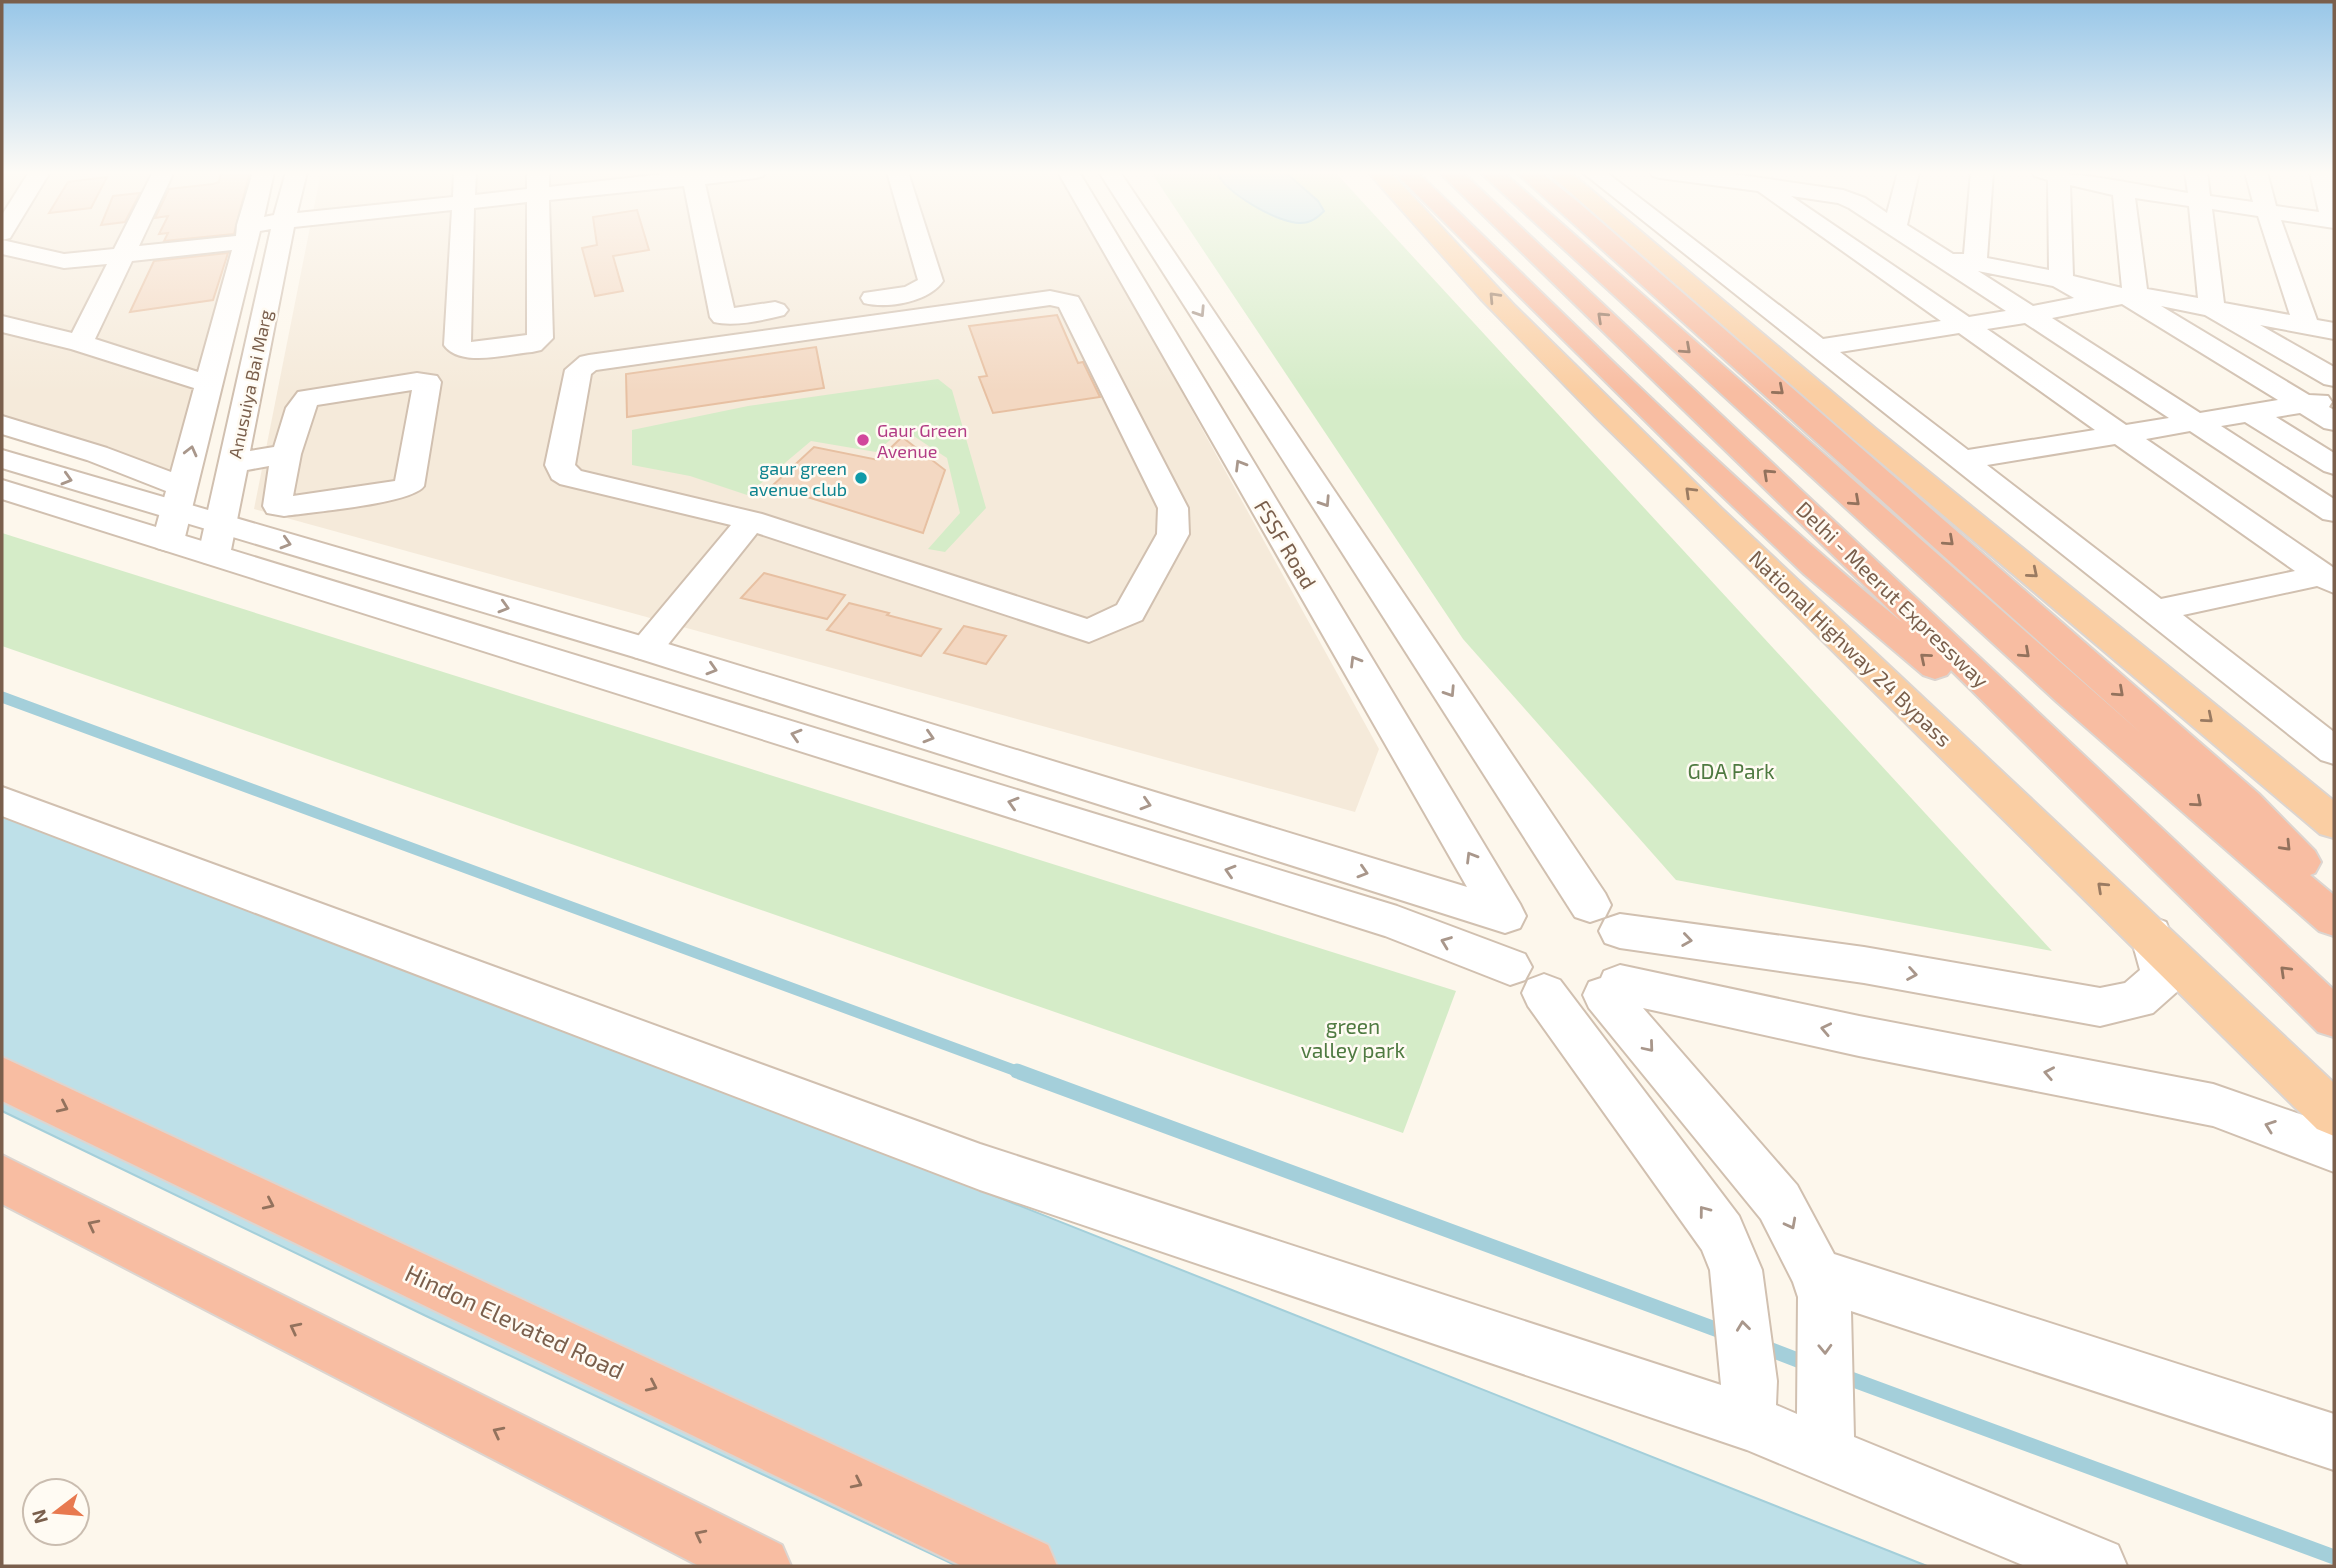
<svg xmlns="http://www.w3.org/2000/svg" width="2336" height="1568" font-family="'Exo 2',sans-serif">
  <style>
    .residential { fill: #f5eada }
    .green { fill: #d5ecc8 }
    .water { fill: #bee0e8; stroke: #a4cfda; stroke-width: 2 }
    .lines { fill: none; stroke-linecap: round; stroke-linejoin: round }
    .stream-far1 { stroke: #a4cfda; stroke-width: 11 }
    .stream { stroke: #a4cfda; stroke-width: 15 }
    .building { fill: #f3d8c2; stroke: #e7c0a2; stroke-width: 2 }
    .minor-casing { stroke: #d1c0b0; stroke-width: 4 }
    .tertiary-casing { stroke: #d1c0b0; stroke-width: 4 }
    .trunk-casing { stroke: #dcd5d0; stroke-width: 4 }
    .motorway-casing { stroke: #dcd5d0; stroke-width: 4 }
    .minor { fill: #fff; fill-rule: evenodd }
    .tertiary { fill: #fff; fill-rule: evenodd }
    .trunk { fill: #facea3; fill-rule: evenodd }
    .motorway { fill: #f8bda2; fill-rule: evenodd }
    .oneway { stroke: #9a7b62 }
    .oneway2 { stroke: #a9978b }
    .oneway3 { stroke: #93725d }
    .hotel-dot { fill: #d1479c; stroke: #fffbf3; stroke-width: 2.5 }
    .culture-dot { fill: #0f9aa8; stroke: #fffbf3; stroke-width: 2.5 }
    .labels { text-anchor: middle; dominant-baseline: central; stroke-width: 5; stroke-linejoin: round; paint-order: stroke }
    .far-street-label { font-size: 18px; fill: #7a5f4c; stroke: #fffbf3 }
    .far-hotel-label { font-size: 18px; fill: #b23c85; stroke: #fffbf3; text-anchor: start }
    .far-culture-label { font-size: 18px; fill: #0d838f; stroke: #fffbf3; text-anchor: end }
    .street-label { font-size: 21px; fill: #7a5f4c; stroke: #fffbf3 }
    .park-label { font-size: 21px; fill: #4f7a41; stroke: #fffbf3 }
    .near-street-label { font-size: 24px; fill: #7a5f4c; stroke: #fffbf3 }
  </style>
  <rect width="100%" height="100%" fill="#fdf7ec"/>
  <g class="residential">
    <polygon points="2,172 255,172 168,485 2,434"/>
    <polygon points="321,172 1060,172 1379,749 1355,812 254,509"/>
  </g>
  <g class="green">
    <polygon points="1151,172 1335,172 2052,951 1676,880 1463,639"/>
    <polygon points="938,379 952,390 986,508 945,552 928,549 960,513 947,458 903,429 876,452 811,441 747,495 690,476 632,465 632,430 748,406"/>
    <polygon points="2,533 1456,991 1403,1133 2,646"/>
  </g>
  <g class="water">
    <path d="M1217,172h68l33,29 6,10c-7,7 -13,12 -24,12 -22,0 -75,-30 -83,-51z"/>
    <polygon points="2,809 358,943 1927,1566 957,1566 426,1316 2,1111"/>
  </g>
  <g class="lines">
    <polyline class="stream-far1" points="2,697 1022,1073"/>
    <g class="stream">
      <polyline points="1017,1071 1726,1333"/>
      <polyline points="1761,1346 1808,1364"/>
      <polyline points="1840,1375 2334,1557"/>
    </g>
  </g>
  <g class="building">
    <polygon points="221,172 250,172 234,234 164,241 168,233 159,234 168,216 155,218 169,189 213,184 219,182"/>
    <polygon points="107,177 91,208 49,213 68,182"/>
    <polygon points="140,193 125,222 101,225 113,196"/>
    <polygon points="637,210 649,250 613,256 623,291 595,296 582,248 597,245 593,217"/>
    <polygon points="228,253 213,300 130,312 154,261"/>
    <polygon points="1057,315 1078,363 1083,362 1100,397 993,413 979,377 987,376 969,326"/>
    <polygon points="816,347 824,388 627,417 626,374"/>
    <polygon points="902,437 945,470 923,533 772,486 814,447 878,460"/>
    <polygon points="764,573 845,595 827,619 741,598"/>
    <polygon points="849,603 889,613 887,615 941,629 921,656 827,630"/>
    <polygon points="964,626 1006,636 986,664 944,653"/>
  </g>
  <g class="lines">
    <defs>
      <g id="minor">
        <polygon points="29,172 50,172 10,238 2,240 2,215"/>
        <path d="M153,172h16l3,4 -33,70 97,-10 1,-11 16,-53h21l-10,45 10,-2 12,-43h21l-10,41 156,-16 1,-25h22l-1,23 52,-6v-17h22v15l132,-15h85l-3,4 -7,2 -51,6 29,124 41,-6 9,3 4,5 -4,5c-20,5 -50,12 -70,7l-4,-5 -26,-131 -135,14 4,138 -12,12 -9,2c-24,2 -72,16 -88,-7l8,-135 -158,17 -44,224 24,-4 12,-39 12,-16 119,-19 20,3 4,6 -17,104c-12,18 -114,26 -140,30l-17,-3 -4,-7 6,-40 -22,4 -17,85 -5,7 -11,3 -11,-3 -5,-7 73,-326 -11,2 -76,310 -5,7 -11,3 -11,-3 -5,-7 14,-50 -79,-31 -85,-26v-18l105,32 64,24 23,-84 -123,-39 -69,-17v-16l70,17 35,-69 -43,4 -62,-14v-14l62,14 50,-5zM527,202v133l-56,7 3,-134zM232,250l-34,122 -103,-33 37,-78zM412,390l-17,91 -102,15 8,-42 16,-49z"/>
        <path d="M887,172h21l35,109c-14,21 -55,28 -79,22l-3,-5 3,-5 41,-6 13,-7z"/>
        <path d="M1582,172h24l217,167 118,-18 -183,-130 -98,-13 -7,-2 -3,-4h70l123,18 22,8 22,15 11,-41h21l-12,53 46,29h11l7,-82h22l-6,86 62,12 -1,-90 -13,-4 -3,-4c52,0 104,13 156,21l-3,-21h22l3,24 43,6 -8,-30h22l9,34 43,6 -9,-40h22l2,56 -53,-8 36,100 17,3v16l-74,-14 74,42v19l-10,-2 -119,-69 -44,-9 148,89 19,1 4,6 -3,5 5,3v20l-10,-2 -24,-15 -24,4 58,36v21l-10,-3 -79,-49 -24,4 113,73v22l-11,-2 -133,-88 -44,8 188,129v25l-17,-7 -134,29 151,117v32l-13,-4zM2070,185l43,10 9,93 -49,-12zM1791,196l47,7 11,5 157,103 -37,6zM2135,198l54,8 9,92 -51,-9zM2212,209l46,7 32,99 -66,-12zM1978,271l75,15 21,12 -41,8zM2122,304l156,96 -78,13 -148,-95zM2025,323l144,95 -43,7 -139,-96zM1959,333l136,97 -127,20 -128,-98zM2115,444l180,127 -134,28 -174,-134z"/>
        <path d="M1050,291l28,6 3,5 107,206 1,26 -47,86 -53,22 -332,-109 -99,124 -12,3 -12,-3 -5,-8 5,-8 97,-116 -171,-41 -8,-5 -7,-14 20,-95 15,-13 9,-2zM1050,305l9,2 99,201 -1,26 -40,71 -30,14 -325,-105 -181,-43 -6,-6 16,-91 5,-4z"/>
      </g>
      <g id="tertiary">
        <polygon points="1058,172 1079,172 1520,904 1526,916 1520,928 1505,933 634,657 2,468 2,450 658,641 1467,887"/>
        <polygon points="1099,172 1120,172 1605,893 1611,905 1605,917 1590,922 1575,917"/>
        <polygon points="2,480 1397,906 1525,954 1532,967 1525,980 1510,985 1385,936 2,499"/>
        <polygon points="2,787 980,1144 1721,1385 1710,1270 1702,1250 1528,1006 1522,993 1528,980 1544,974 1560,980 1739,1216 1762,1270 1777,1381 1776,1405 1797,1414 1798,1297 1793,1282 1761,1219 1589,1008 1583,995 1589,982 1601,978 1604,971 1620,965 1859,1016 2213,1084 2334,1126 2334,1172 2213,1126 1859,1056 1643,1008 1797,1185 1834,1254 2334,1414 2334,1470 1851,1311 1854,1437 2118,1545 2127,1566 2025,1566 1747,1450 980,1190 2,816"/>
        <polygon points="1620,914 1864,947 2100,988 2125,983 2140,970 2130,934 2136,922 2151,917 2166,922 2186,976 2180,989 2153,1013 2100,1026 1864,983 1620,948 1605,943 1599,931 1605,919"/>
      </g>
      <g id="trunk">
        <polygon points="1368,172 1390,172 1515,306 1721,508 2334,1083 2334,1136 2317,1129 1598,419 1481,299"/>
        <polygon points="1547,172 1570,172 1876,429 2334,801 2334,838 2320,834 1856,441"/>
      </g>
      <g id="motorway">
        <path d="M1394,172h23c159,153 315,311 486,451l-464,-451h23l872,818v47l-16,-5 -367,-362 -4,5 -12,4 -12,-4 -119,-101 -110,-105z"/>
        <polygon points="1480,172 1503,172 2142,734 1516,172 1540,172 1578,202 2259,794 2315,851 2321,862 2315,873 2310,875 2334,895 2334,936 2319,931 2057,702"/>
        <polygon points="2,1057 1048,1545 1057,1566 962,1566 2,1101"/>
        <polygon points="2,1155 782,1545 791,1566 699,1566 2,1204"/>
      </g>
    </defs>
    <use href="#minor" class="minor-casing"/>
    <use href="#tertiary" class="tertiary-casing"/>
    <use href="#trunk" class="trunk-casing"/>
    <use href="#motorway" class="motorway-casing"/>
    <use href="#minor" class="minor"/>
    <use href="#tertiary" class="tertiary"/>
    <use href="#trunk" class="trunk"/>
    <use href="#motorway" class="motorway"/>
  </g>
  <defs><path id="oneway-chevron" d="M-2-3.5L2.5 0L-2 3.5" fill="none" stroke-width="1.6" stroke-linecap="round" stroke-linejoin="round" transform="scale(1.75)"/></defs>
  <g class="oneway">
    <use href="#oneway-chevron" transform="translate(1494 297) rotate(-133)"/>
    <use href="#oneway-chevron" transform="translate(1690 492) rotate(-136)"/>
    <use href="#oneway-chevron" transform="translate(2033 573) rotate(40)"/>
    <use href="#oneway-chevron" transform="translate(2208 718) rotate(40)"/>
    <use href="#oneway-chevron" transform="translate(2102 887) rotate(-137)"/>
  </g>
  <g class="oneway2">
    <use href="#oneway-chevron" transform="translate(1200 312) rotate(57)"/>
    <use href="#oneway-chevron" transform="translate(191 451) rotate(-76)"/>
    <use href="#oneway-chevron" transform="translate(1240 465) rotate(-121)"/>
    <use href="#oneway-chevron" transform="translate(67 479) rotate(16)"/>
    <use href="#oneway-chevron" transform="translate(1325 502) rotate(57)"/>
    <use href="#oneway-chevron" transform="translate(286 543) rotate(16)"/>
    <use href="#oneway-chevron" transform="translate(504 607) rotate(16)"/>
    <use href="#oneway-chevron" transform="translate(1355 661) rotate(-121)"/>
    <use href="#oneway-chevron" transform="translate(712 669) rotate(17)"/>
    <use href="#oneway-chevron" transform="translate(1450 692) rotate(57)"/>
    <use href="#oneway-chevron" transform="translate(796 735) rotate(-163)"/>
    <use href="#oneway-chevron" transform="translate(929 737) rotate(17)"/>
    <use href="#oneway-chevron" transform="translate(1013 803) rotate(-163)"/>
    <use href="#oneway-chevron" transform="translate(1146 804) rotate(17)"/>
    <use href="#oneway-chevron" transform="translate(1471 857) rotate(-121)"/>
    <use href="#oneway-chevron" transform="translate(1230 871) rotate(-163)"/>
    <use href="#oneway-chevron" transform="translate(1363 872) rotate(17)"/>
    <use href="#oneway-chevron" transform="translate(1687 940) rotate(8)"/>
    <use href="#oneway-chevron" transform="translate(1446 942) rotate(-159)"/>
    <use href="#oneway-chevron" transform="translate(1912 974) rotate(10)"/>
    <use href="#oneway-chevron" transform="translate(1826 1029) rotate(-168)"/>
    <use href="#oneway-chevron" transform="translate(1649 1047) rotate(50)"/>
    <use href="#oneway-chevron" transform="translate(2049 1073) rotate(-169)"/>
    <use href="#oneway-chevron" transform="translate(2270 1126) rotate(-160)"/>
    <use href="#oneway-chevron" transform="translate(1704 1211) rotate(-127)"/>
    <use href="#oneway-chevron" transform="translate(1791 1224) rotate(62)"/>
    <use href="#oneway-chevron" transform="translate(1743 1326) rotate(-97)"/>
    <use href="#oneway-chevron" transform="translate(1825 1349) rotate(88)"/>
  </g>
  <g class="oneway3">
    <use href="#oneway-chevron" transform="translate(1602 317) rotate(-137)"/>
    <use href="#oneway-chevron" transform="translate(1686 349) rotate(42)"/>
    <use href="#oneway-chevron" transform="translate(1779 390) rotate(41)"/>
    <use href="#oneway-chevron" transform="translate(1768 474) rotate(-137)"/>
    <use href="#oneway-chevron" transform="translate(1855 501) rotate(42)"/>
    <use href="#oneway-chevron" transform="translate(1949 541) rotate(42)"/>
    <use href="#oneway-chevron" transform="translate(2025 653) rotate(42)"/>
    <use href="#oneway-chevron" transform="translate(1925 658) rotate(-140)"/>
    <use href="#oneway-chevron" transform="translate(2119 692) rotate(42)"/>
    <use href="#oneway-chevron" transform="translate(2197 802) rotate(41)"/>
    <use href="#oneway-chevron" transform="translate(2286 846) rotate(46)"/>
    <use href="#oneway-chevron" transform="translate(2285 971) rotate(-136)"/>
    <use href="#oneway-chevron" transform="translate(63 1107) rotate(25)"/>
    <use href="#oneway-chevron" transform="translate(269 1204) rotate(25)"/>
    <use href="#oneway-chevron" transform="translate(93 1225) rotate(-153)"/>
    <use href="#oneway-chevron" transform="translate(295 1328) rotate(-153)"/>
    <use href="#oneway-chevron" transform="translate(652 1386) rotate(25)"/>
    <use href="#oneway-chevron" transform="translate(498 1432) rotate(-153)"/>
    <use href="#oneway-chevron" transform="translate(857 1483) rotate(26)"/>
    <use href="#oneway-chevron" transform="translate(700 1535) rotate(-153)"/>
  </g>
  <linearGradient id="sky" x2="0" y2="1"><stop stop-color="#97c6e8"/><stop offset="0.44" stop-color="#fefbf6"/><stop offset="1" stop-color="#fefbf6" stop-opacity="0"/></linearGradient>
  <rect width="2336" height="392" fill="url(#sky)"/>
  <circle class="hotel-dot" cx="863" cy="440" r="7"/>
  <circle class="culture-dot" cx="861" cy="478" r="7"/>
  <g class="labels">
    <g class="far-street-label">
      <text transform="translate(250 384) rotate(-78)">Anusuiya Bai Marg</text>
    </g>
    <g class="far-hotel-label">
      <text x="877" y="430">Gaur Green<tspan x="877" dy="21">Avenue</tspan></text>
    </g>
    <g class="far-culture-label">
      <text x="847" y="468">gaur green<tspan x="847" dy="21">avenue club</tspan></text>
    </g>
    <g class="street-label">
      <text transform="translate(1286 544) rotate(59)">FSSF Road</text>
      <text transform="translate(1893 594) rotate(44)">Delhi - Meerut Expressway</text>
      <text transform="translate(1851 648) rotate(44)">National Highway 24 Bypass</text>
    </g>
    <g class="park-label">
      <text x="1731" y="770">GDA Park</text>
      <text x="1353" y="1025">green<tspan x="1353" dy="24">valley park</tspan></text>
    </g>
    <g class="near-street-label">
      <text transform="translate(515 1321) rotate(25)">Hindon Elevated Road</text>
    </g>
  </g>
  <rect width="2336" height="1568" fill="none" stroke="#7a5f4c" stroke-width="7"/>
  <g transform="translate(56 1512) rotate(254)"><circle r="33" fill="#fffbf3" stroke="#cabdb0" stroke-width="2"/>
  <path d="M0-5L12 26L0 18L-12 26Z" fill="#e8794f"/>
  <text y="-10" font-size="19" font-weight="bold" text-anchor="middle" fill="#7a5f4c">N</text>
  </g>
</svg>
